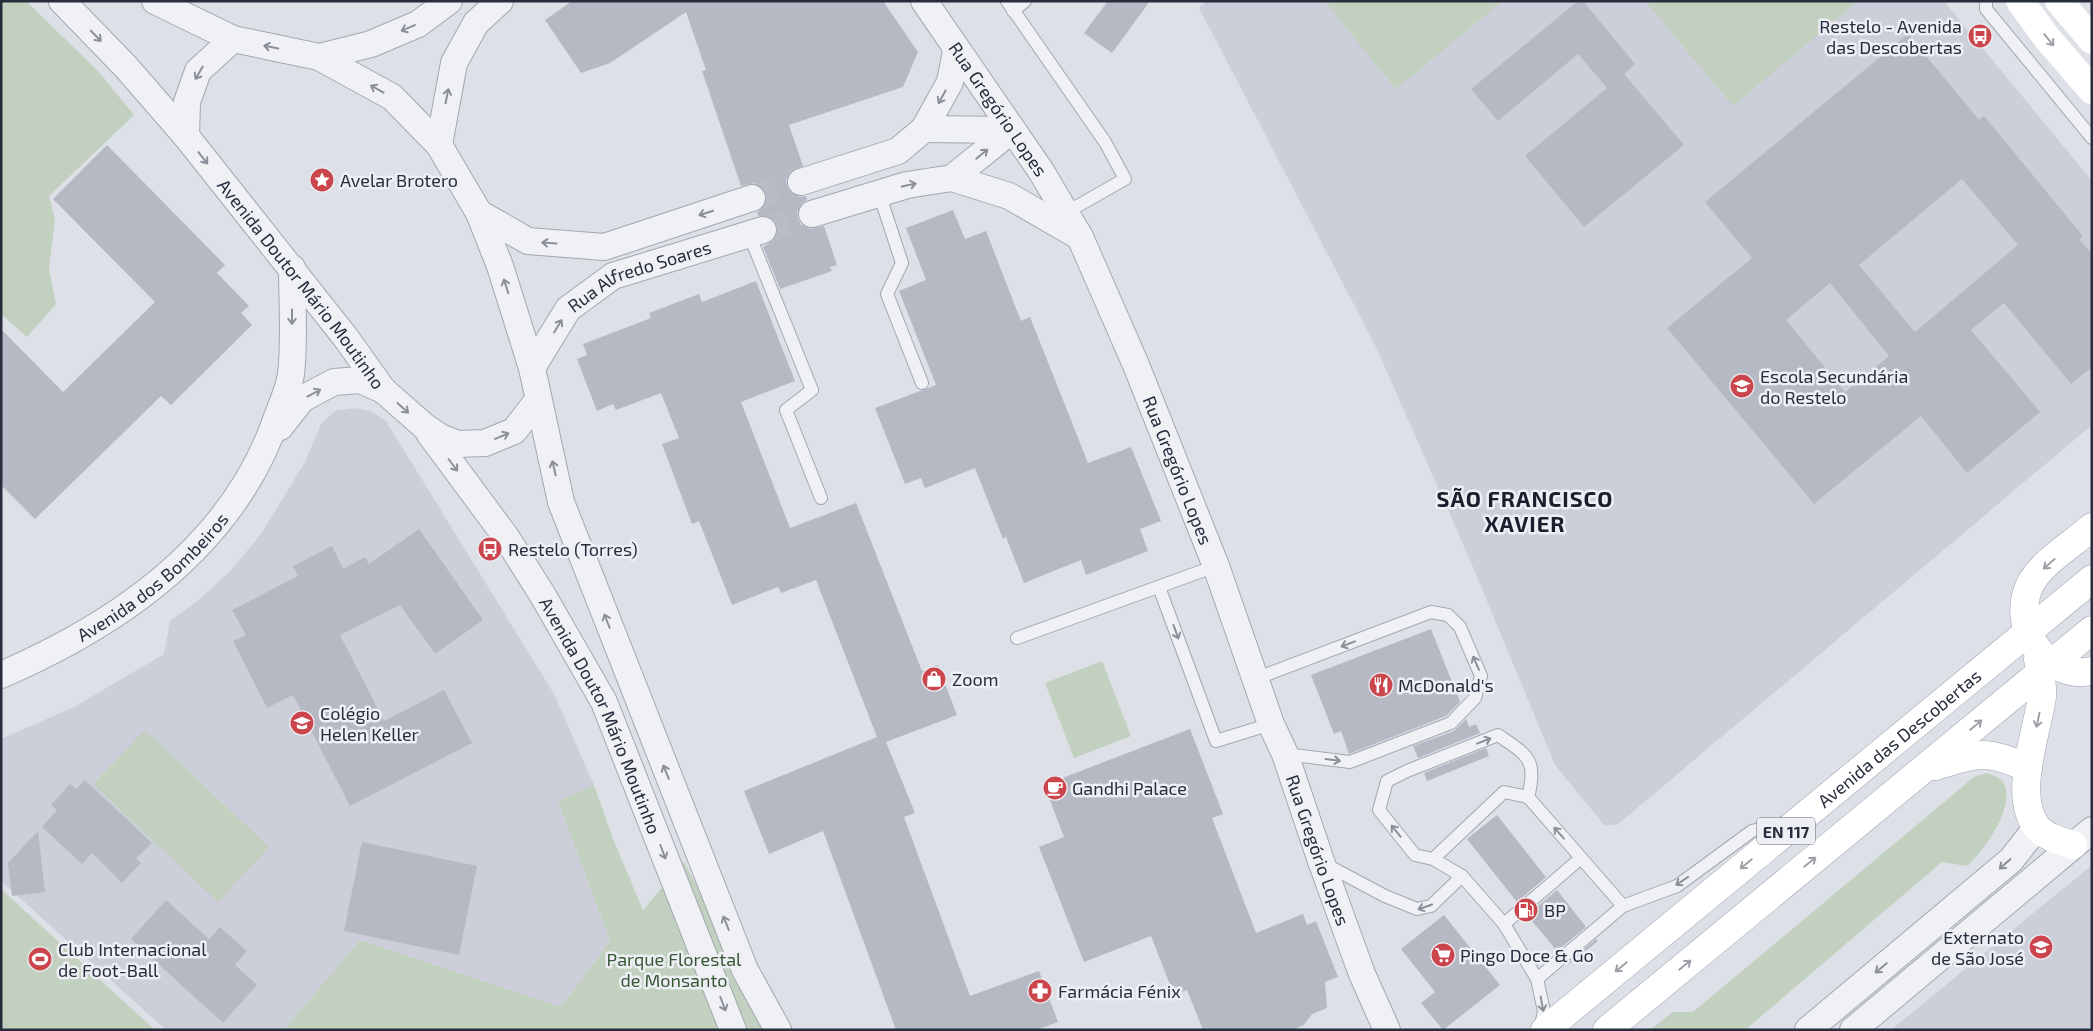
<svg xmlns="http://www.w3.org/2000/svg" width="2093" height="1031" font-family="'Exo 2',sans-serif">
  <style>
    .built { fill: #cccfd9 }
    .green { fill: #c2d1bf }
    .building { fill: #b5b9c3; fill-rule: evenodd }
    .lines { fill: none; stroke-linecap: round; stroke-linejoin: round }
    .street-tunnel { stroke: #b9bcc5; stroke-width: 26; stroke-dasharray: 26 13; stroke-linecap: butt }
    .lane-casing { stroke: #a3a7b1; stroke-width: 14 }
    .street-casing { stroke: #a3a7b1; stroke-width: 28 }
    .primary-casing { stroke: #9da4b2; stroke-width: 29 }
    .lane { stroke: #f0f1f5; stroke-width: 12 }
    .street { stroke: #f0f1f5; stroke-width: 26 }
    .secondary { stroke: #fff; stroke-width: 28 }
    .primary { stroke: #fff; stroke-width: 28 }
    .oneway { stroke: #8c8f99 }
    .oneway2 { stroke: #9ea0a8 }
    .labels { text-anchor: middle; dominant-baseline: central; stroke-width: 5; stroke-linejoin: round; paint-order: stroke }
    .shield { fill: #edeff5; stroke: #626774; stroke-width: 1 }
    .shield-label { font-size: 16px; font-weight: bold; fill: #272d3d }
    .poi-label { font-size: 18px; fill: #272d3d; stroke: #edeff5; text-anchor: start }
    .street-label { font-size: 18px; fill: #272d3d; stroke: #edeff5 }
    .park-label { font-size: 18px; fill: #385835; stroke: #edeff5 }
    .district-label { font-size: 22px; font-weight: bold; letter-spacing: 1px; fill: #1a1f2e; stroke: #edeff5 }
  </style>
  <rect width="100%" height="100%" fill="#dde0e7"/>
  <g class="built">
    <polygon points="1207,1 1944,1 2092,181 2092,425 1617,825 1604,825 1555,765 1470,560 1376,347 1199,8"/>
    <polygon points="354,408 371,411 386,421 554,694 594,785 558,801 610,941 561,1007 361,940 284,1030 166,1030 1,881 1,739 74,707 164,654 170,621 200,599 231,570 261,534 305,462 321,424 335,411"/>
    <polygon points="2092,865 2092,1030 1891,1030"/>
  </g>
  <g class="green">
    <polygon points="1,1 26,1 98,71 134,115 49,196 55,220 49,268 56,304 27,337 1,314"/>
    <polygon points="1324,1 1503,1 1396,89"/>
    <polygon points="1645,1 1858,1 1733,106"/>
    <polygon points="1102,661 1131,736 1074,758 1045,683"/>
    <polygon points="145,730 269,847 218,902 93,784"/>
    <path d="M1987,773c7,3 16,5 18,13 8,25 -21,65 -38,80l-25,-4 -197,168h-95l23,-18h20l281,-235z"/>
    <polygon points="594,785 613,839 643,910 684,862 775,1030 284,1030 360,940 561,1007 610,941 558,801"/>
    <polygon points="1,889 155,1030 1,1030"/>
  </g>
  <g class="building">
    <polygon points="572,1 883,1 918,52 903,87 789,125 803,166 790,172 786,179 787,186 791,193 798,197 806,196 807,200 801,204 797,211 798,218 801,225 809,229 824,226 837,265 830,267 832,271 780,289 763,247 774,240 778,233 777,225 774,219 767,216 758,216 757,212 763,208 767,201 766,194 762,187 755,183 741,186 702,71 706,70 686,12 610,63 581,73 545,20"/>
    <polygon points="1108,1 1150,1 1112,53 1084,33"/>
    <polygon points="1578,1 1583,1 1635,64 1624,74 1684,145 1584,227 1525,156 1607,88 1578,54 1498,121 1471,89"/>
    <path d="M1908,34l71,86 5,-4 99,120 -4,3 13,15v113l-21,17 -67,-81 -33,27 69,82 -73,61 -46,-57 -107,88 -147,-176 85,-70 -47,-56zM1962,179l56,66 -103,87 -56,-67zM1830,283l59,73 -44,36 -59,-72z"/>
    <polygon points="107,145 225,265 217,273 249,306 241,313 252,325 171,405 161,396 35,519 1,485 1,329 63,392 155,302 53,199"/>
    <polygon points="953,210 965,239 986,231 1021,321 1030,317 1088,463 1131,447 1161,521 1140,529 1148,551 1086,575 1081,560 1024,583 1006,537 1003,539 975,468 925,488 921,478 905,484 875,408 936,385 899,291 926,280 906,228"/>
    <polygon points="756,281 795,381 741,402 790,528 856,503 922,671 938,665 957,715 886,742 915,813 904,817 970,996 1039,971 1058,1022 1036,1030 896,1030 823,831 769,854 744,791 877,737 816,580 781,593 778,587 732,605 699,521 692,524 662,444 679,438 661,393 616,410 613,404 597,411 577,359 587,355 583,344 651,318 649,313 699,294 702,302"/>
    <polygon points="419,529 483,620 435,654 400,605 340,635 384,721 444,690 472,743 350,806 293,695 267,708 233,641 246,635 232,610 298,576 293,566 332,546 343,569 365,557 369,564"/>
    <polygon points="1431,629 1460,702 1446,716 1349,754 1341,731 1334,734 1311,675"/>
    <polygon points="1466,719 1469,727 1476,724 1480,733 1418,758 1413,746 1454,731"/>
    <polygon points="1190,729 1223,814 1212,818 1256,933 1303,914 1307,925 1316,921 1338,977 1325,982 1327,1008 1312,1014 1304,1025 1292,1030 1203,1030 1187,990 1174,995 1151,936 1084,962 1039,847 1064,837 1044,785"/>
    <polygon points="1486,748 1489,756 1427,781 1424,773"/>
    <polygon points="85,780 152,843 136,858 141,863 122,883 92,853 82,864 42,827 57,810 51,805 70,784 76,789"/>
    <polygon points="1497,815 1546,877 1517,902 1467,839"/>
    <polygon points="38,831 45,892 12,896 8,863"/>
    <polygon points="362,842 477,866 459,955 344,931"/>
    <polygon points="1557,890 1586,927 1557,951 1527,915"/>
    <polygon points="166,900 209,939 220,927 247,951 235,965 257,985 223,1023 131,939"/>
    <polygon points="1444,915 1500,985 1443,1030 1421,1003 1435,992 1401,949"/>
    <polygon points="1596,939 1598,941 1568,965 1567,964"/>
  </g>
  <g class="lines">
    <g class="street-tunnel">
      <polyline points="752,198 801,182"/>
      <polyline points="763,230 812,214"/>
    </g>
    <defs>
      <g id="lane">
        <polyline points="1007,1 1105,142 1125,179 1067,212"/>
        <polyline points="1986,1 1986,9 2092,138"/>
        <polyline points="1013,11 1025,1"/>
        <polyline points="879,193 902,263 887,294 922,383"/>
        <polyline points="749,234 812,390 786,410 821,498"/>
        <polyline points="1159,587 1216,741 1271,724"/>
        <polyline points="1017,638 1216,566"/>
        <polyline points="1255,679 1431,612 1448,615 1460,627 1481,676 1475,698 1451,723 1350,762 1285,754"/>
        <path d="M1528,797c10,-38 -1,-42 -30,-62l-91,36 -20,10 -8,29 36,45 18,4 29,17 42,48 33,55 7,32 -4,19"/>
        <polyline points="1433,859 1504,792 1528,797 1623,906 1677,886 1752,831 1787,822"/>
        <polyline points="1323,863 1385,896 1417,909 1431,906 1462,876"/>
        <polyline points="1504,924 1581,858"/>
        <polyline points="1537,979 1623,906"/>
      </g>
      <g id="street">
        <path id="s1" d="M62,1l64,66 60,69 160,202 37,52 41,36 16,11 18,7 27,-1 29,-12 24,-31"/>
        <polyline points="155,1 233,39 319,57 392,97 439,145 479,213 500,266 532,368 561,502 745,970 778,1030"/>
        <path id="s2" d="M924,1l117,170 39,66 56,128 80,201 55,158 14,30 36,107 41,113 25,56"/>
        <polyline points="319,57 371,44 418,24 449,1"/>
        <polyline points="924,129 1012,130"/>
        <polyline points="186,136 187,102 198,71 233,39"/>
        <polyline points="439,145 454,63 476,23 500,1"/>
        <polyline points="952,178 1012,130"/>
        <polyline points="801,182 898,151 924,129 950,82 956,51"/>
        <polyline points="479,213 528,241 604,247 752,198"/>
        <polyline points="812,214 907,185 952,178 1009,196 1080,237"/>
        <path id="s3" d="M532,368l36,-59 45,-33 150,-46"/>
        <polyline points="280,427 302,399 334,382 360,380 383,390"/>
        <path id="s4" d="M429,433l77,104 36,57 62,108 129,328"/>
        <path id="s5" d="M1,675c118,-51 233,-131 276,-258 5,-13 12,-29 14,-43 4,-34 1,-71 1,-106"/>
        <polyline points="1808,1030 2011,860 2037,827"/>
        <polyline points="1853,1030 2092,830"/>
      </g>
      <g id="primary">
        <path d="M2092,527c-19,17 -47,33 -60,54 -24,41 11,100 60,90"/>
        <path d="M2038,659c2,13 5,25 4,38 -5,36 -29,97 -6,129 9,11 24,15 37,19"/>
        <path d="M1935,766c43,-13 50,-17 93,2"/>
        <path id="s6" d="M1545,1030l547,-451"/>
        <polyline points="1607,1030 2092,630"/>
      </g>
    </defs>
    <use href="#lane" class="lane-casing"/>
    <use href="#street" class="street-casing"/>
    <use href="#primary" class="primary-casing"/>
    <use href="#lane" class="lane"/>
    <use href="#street" class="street"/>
    <g class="secondary">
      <polyline points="2020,1 2047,38 2092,90"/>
      <polyline points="2059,1 2092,40"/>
    </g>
    <use href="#primary" class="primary"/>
  </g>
  <defs><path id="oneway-shaft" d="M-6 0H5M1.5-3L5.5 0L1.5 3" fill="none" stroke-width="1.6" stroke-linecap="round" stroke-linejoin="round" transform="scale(1.25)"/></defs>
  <g class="oneway">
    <use href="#oneway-shaft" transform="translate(408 28) rotate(157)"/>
    <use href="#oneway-shaft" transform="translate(96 36) rotate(46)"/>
    <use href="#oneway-shaft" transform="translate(271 47) rotate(-168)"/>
    <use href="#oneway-shaft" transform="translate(199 73) rotate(120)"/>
    <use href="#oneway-shaft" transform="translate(377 89) rotate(-151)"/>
    <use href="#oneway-shaft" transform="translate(447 96) rotate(-79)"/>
    <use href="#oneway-shaft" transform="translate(942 97) rotate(119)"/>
    <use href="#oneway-shaft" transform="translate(982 154) rotate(-39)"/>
    <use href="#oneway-shaft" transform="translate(203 158) rotate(52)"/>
    <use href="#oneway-shaft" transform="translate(909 185) rotate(-12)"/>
    <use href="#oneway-shaft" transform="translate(706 213) rotate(162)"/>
    <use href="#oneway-shaft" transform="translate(549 243) rotate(-176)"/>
    <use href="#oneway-shaft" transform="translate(506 286) rotate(-108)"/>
    <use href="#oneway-shaft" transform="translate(292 317) rotate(90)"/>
    <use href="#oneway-shaft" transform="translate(558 326) rotate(-59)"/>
    <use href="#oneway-shaft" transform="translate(314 393) rotate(-28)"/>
    <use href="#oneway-shaft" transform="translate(403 408) rotate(42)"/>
    <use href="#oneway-shaft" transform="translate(502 436) rotate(-23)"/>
    <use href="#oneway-shaft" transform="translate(453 465) rotate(53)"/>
    <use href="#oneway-shaft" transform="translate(554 468) rotate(-103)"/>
    <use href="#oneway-shaft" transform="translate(607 621) rotate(-111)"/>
    <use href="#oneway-shaft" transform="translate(1176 632) rotate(70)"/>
    <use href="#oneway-shaft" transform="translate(1348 644) rotate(159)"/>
    <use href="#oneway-shaft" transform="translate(1476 663) rotate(-114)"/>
    <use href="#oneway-shaft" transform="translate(1484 741) rotate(-21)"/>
    <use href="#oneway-shaft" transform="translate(1333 760) rotate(7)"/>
    <use href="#oneway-shaft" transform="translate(666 772) rotate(-112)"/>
    <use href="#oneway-shaft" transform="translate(1396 831) rotate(-129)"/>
    <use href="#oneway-shaft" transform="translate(1559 833) rotate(-131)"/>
    <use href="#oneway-shaft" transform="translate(663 852) rotate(69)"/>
    <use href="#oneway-shaft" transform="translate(2005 864) rotate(139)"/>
    <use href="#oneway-shaft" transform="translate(1682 881) rotate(146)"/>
    <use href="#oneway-shaft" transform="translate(1425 907) rotate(161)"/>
    <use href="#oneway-shaft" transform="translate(726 923) rotate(-112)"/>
    <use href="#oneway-shaft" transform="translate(1881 968) rotate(140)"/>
    <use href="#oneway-shaft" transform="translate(723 1004) rotate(69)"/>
    <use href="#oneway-shaft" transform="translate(1542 1004) rotate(80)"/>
  </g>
  <g class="oneway2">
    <use href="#oneway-shaft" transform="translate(2049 40) rotate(51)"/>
    <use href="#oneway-shaft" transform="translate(2049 564) rotate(139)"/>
    <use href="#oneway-shaft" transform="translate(2038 720) rotate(102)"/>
    <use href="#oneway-shaft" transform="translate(1976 725) rotate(-40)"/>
    <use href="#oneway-shaft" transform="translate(1810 862) rotate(-39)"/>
    <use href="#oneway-shaft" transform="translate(1746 864) rotate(141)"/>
    <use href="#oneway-shaft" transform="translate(1685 965) rotate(-39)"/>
    <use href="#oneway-shaft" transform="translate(1621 967) rotate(141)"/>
  </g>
  <defs>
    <symbol id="bus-disc" viewBox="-11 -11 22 22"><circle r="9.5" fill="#ca454c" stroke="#edeff5"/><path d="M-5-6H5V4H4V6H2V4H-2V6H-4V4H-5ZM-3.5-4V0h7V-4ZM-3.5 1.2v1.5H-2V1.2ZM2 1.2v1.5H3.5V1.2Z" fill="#fff"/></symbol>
    <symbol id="sight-disc" viewBox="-11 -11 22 22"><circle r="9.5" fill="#ca454c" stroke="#edeff5"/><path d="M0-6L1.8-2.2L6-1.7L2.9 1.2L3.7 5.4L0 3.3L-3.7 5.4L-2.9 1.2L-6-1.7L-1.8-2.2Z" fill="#fff"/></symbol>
    <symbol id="school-disc" viewBox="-11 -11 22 22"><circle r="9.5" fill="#ca454c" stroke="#edeff5"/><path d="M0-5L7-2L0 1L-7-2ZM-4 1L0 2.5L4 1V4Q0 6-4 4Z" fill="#fff"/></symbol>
    <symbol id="shop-disc" viewBox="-11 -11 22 22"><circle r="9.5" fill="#ca454c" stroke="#edeff5"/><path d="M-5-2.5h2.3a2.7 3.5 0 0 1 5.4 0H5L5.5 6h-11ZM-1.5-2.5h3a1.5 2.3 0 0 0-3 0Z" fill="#fff"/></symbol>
    <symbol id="restaurant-disc" viewBox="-11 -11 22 22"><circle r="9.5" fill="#ca454c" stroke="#edeff5"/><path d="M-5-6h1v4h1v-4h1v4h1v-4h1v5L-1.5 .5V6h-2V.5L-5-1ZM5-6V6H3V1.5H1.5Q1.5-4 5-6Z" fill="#fff"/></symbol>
    <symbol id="cafe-disc" viewBox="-11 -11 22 22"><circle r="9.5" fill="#ca454c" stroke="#edeff5"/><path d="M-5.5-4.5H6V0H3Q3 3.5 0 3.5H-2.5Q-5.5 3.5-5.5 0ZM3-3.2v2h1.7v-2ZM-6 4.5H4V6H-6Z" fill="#fff"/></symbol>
    <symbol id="fuel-disc" viewBox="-11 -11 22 22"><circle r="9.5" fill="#ca454c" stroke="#edeff5"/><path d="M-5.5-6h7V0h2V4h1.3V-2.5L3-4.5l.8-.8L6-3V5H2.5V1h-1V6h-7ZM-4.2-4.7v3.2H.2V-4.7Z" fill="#fff"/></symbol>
    <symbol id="supermarket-disc" viewBox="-11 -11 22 22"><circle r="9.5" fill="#ca454c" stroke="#edeff5"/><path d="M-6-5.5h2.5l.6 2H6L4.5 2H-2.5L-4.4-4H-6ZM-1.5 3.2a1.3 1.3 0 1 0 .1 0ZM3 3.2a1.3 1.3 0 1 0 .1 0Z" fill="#fff"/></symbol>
    <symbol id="stadium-disc" viewBox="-11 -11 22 22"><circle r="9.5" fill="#ca454c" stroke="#edeff5"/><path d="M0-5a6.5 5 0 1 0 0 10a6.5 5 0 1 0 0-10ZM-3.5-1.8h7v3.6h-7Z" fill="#fff"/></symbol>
    <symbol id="pharmacy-disc" viewBox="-11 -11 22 22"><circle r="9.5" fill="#ca454c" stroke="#edeff5"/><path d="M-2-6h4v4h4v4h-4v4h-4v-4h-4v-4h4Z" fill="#fff"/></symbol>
  </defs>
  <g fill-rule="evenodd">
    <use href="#bus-disc" x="1966" y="22" width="28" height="28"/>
    <use href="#sight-disc" x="308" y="166" width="28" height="28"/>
    <use href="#school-disc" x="1728" y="372" width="28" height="28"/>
    <use href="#bus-disc" x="476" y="535" width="28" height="28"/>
    <use href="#shop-disc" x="920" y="665" width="28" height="28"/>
    <use href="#restaurant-disc" x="1367" y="671" width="28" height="28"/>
    <use href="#school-disc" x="288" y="709" width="28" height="28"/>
    <use href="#cafe-disc" x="1041" y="774" width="28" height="28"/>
    <use href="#fuel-disc" x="1512" y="896" width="28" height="28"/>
    <use href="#school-disc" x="2027" y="933" width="28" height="28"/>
    <use href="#supermarket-disc" x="1429" y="941" width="28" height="28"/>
    <use href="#stadium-disc" x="26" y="945" width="28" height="28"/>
    <use href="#pharmacy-disc" x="1026" y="977" width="28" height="28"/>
  </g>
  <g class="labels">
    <rect class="shield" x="1757" y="817.5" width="58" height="27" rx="4"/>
    <g class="shield-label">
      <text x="1786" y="831">EN 117</text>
    </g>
    <g class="poi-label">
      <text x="1962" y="26" text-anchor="end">Restelo - Avenida<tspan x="1962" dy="21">das Descobertas</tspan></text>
      <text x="340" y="180">Avelar Brotero</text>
      <text x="1760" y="376">Escola Secundária<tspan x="1760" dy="21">do Restelo</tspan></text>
      <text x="508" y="549">Restelo (Torres)</text>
      <text x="952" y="679">Zoom</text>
      <text x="1398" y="685">McDonald's</text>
      <text x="320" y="713">Colégio<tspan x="320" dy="21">Helen Keller</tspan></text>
      <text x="1072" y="788">Gandhi Palace</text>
      <text x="1544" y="910">BP</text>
      <text x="2024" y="937" text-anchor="end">Externato<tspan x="2024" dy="21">de São José</tspan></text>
      <text x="58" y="949">Club Internacional<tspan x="58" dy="21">de Foot-Ball</tspan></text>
      <text x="1460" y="955">Pingo Doce &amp; Go</text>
      <text x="1058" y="991">Farmácia Fénix</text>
    </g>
    <g class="street-label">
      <text stroke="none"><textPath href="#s2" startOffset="131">Rua Gregório Lopes</textPath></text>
      <text stroke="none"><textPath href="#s3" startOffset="149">Rua Alfredo Soares</textPath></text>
      <text stroke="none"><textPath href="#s1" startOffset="371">Avenida Doutor Mário Moutinho</textPath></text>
      <text stroke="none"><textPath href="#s2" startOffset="536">Rua Gregório Lopes</textPath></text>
      <text stroke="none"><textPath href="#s5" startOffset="182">Avenida dos Bombeiros</textPath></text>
      <text stroke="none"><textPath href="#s4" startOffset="332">Avenida Doutor Mário Moutinho</textPath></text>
      <text stroke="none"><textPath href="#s6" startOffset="459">Avenida das Descobertas</textPath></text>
      <text stroke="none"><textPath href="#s2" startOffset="941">Rua Gregório Lopes</textPath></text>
    </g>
    <g class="park-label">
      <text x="674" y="959">Parque Florestal<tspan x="674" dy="21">de Monsanto</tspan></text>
    </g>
    <g class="district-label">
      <text x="1525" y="498">SÃO FRANCISCO<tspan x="1525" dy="25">XAVIER</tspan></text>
    </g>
  </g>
  <rect width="2093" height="1031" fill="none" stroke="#272d3d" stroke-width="5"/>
</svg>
